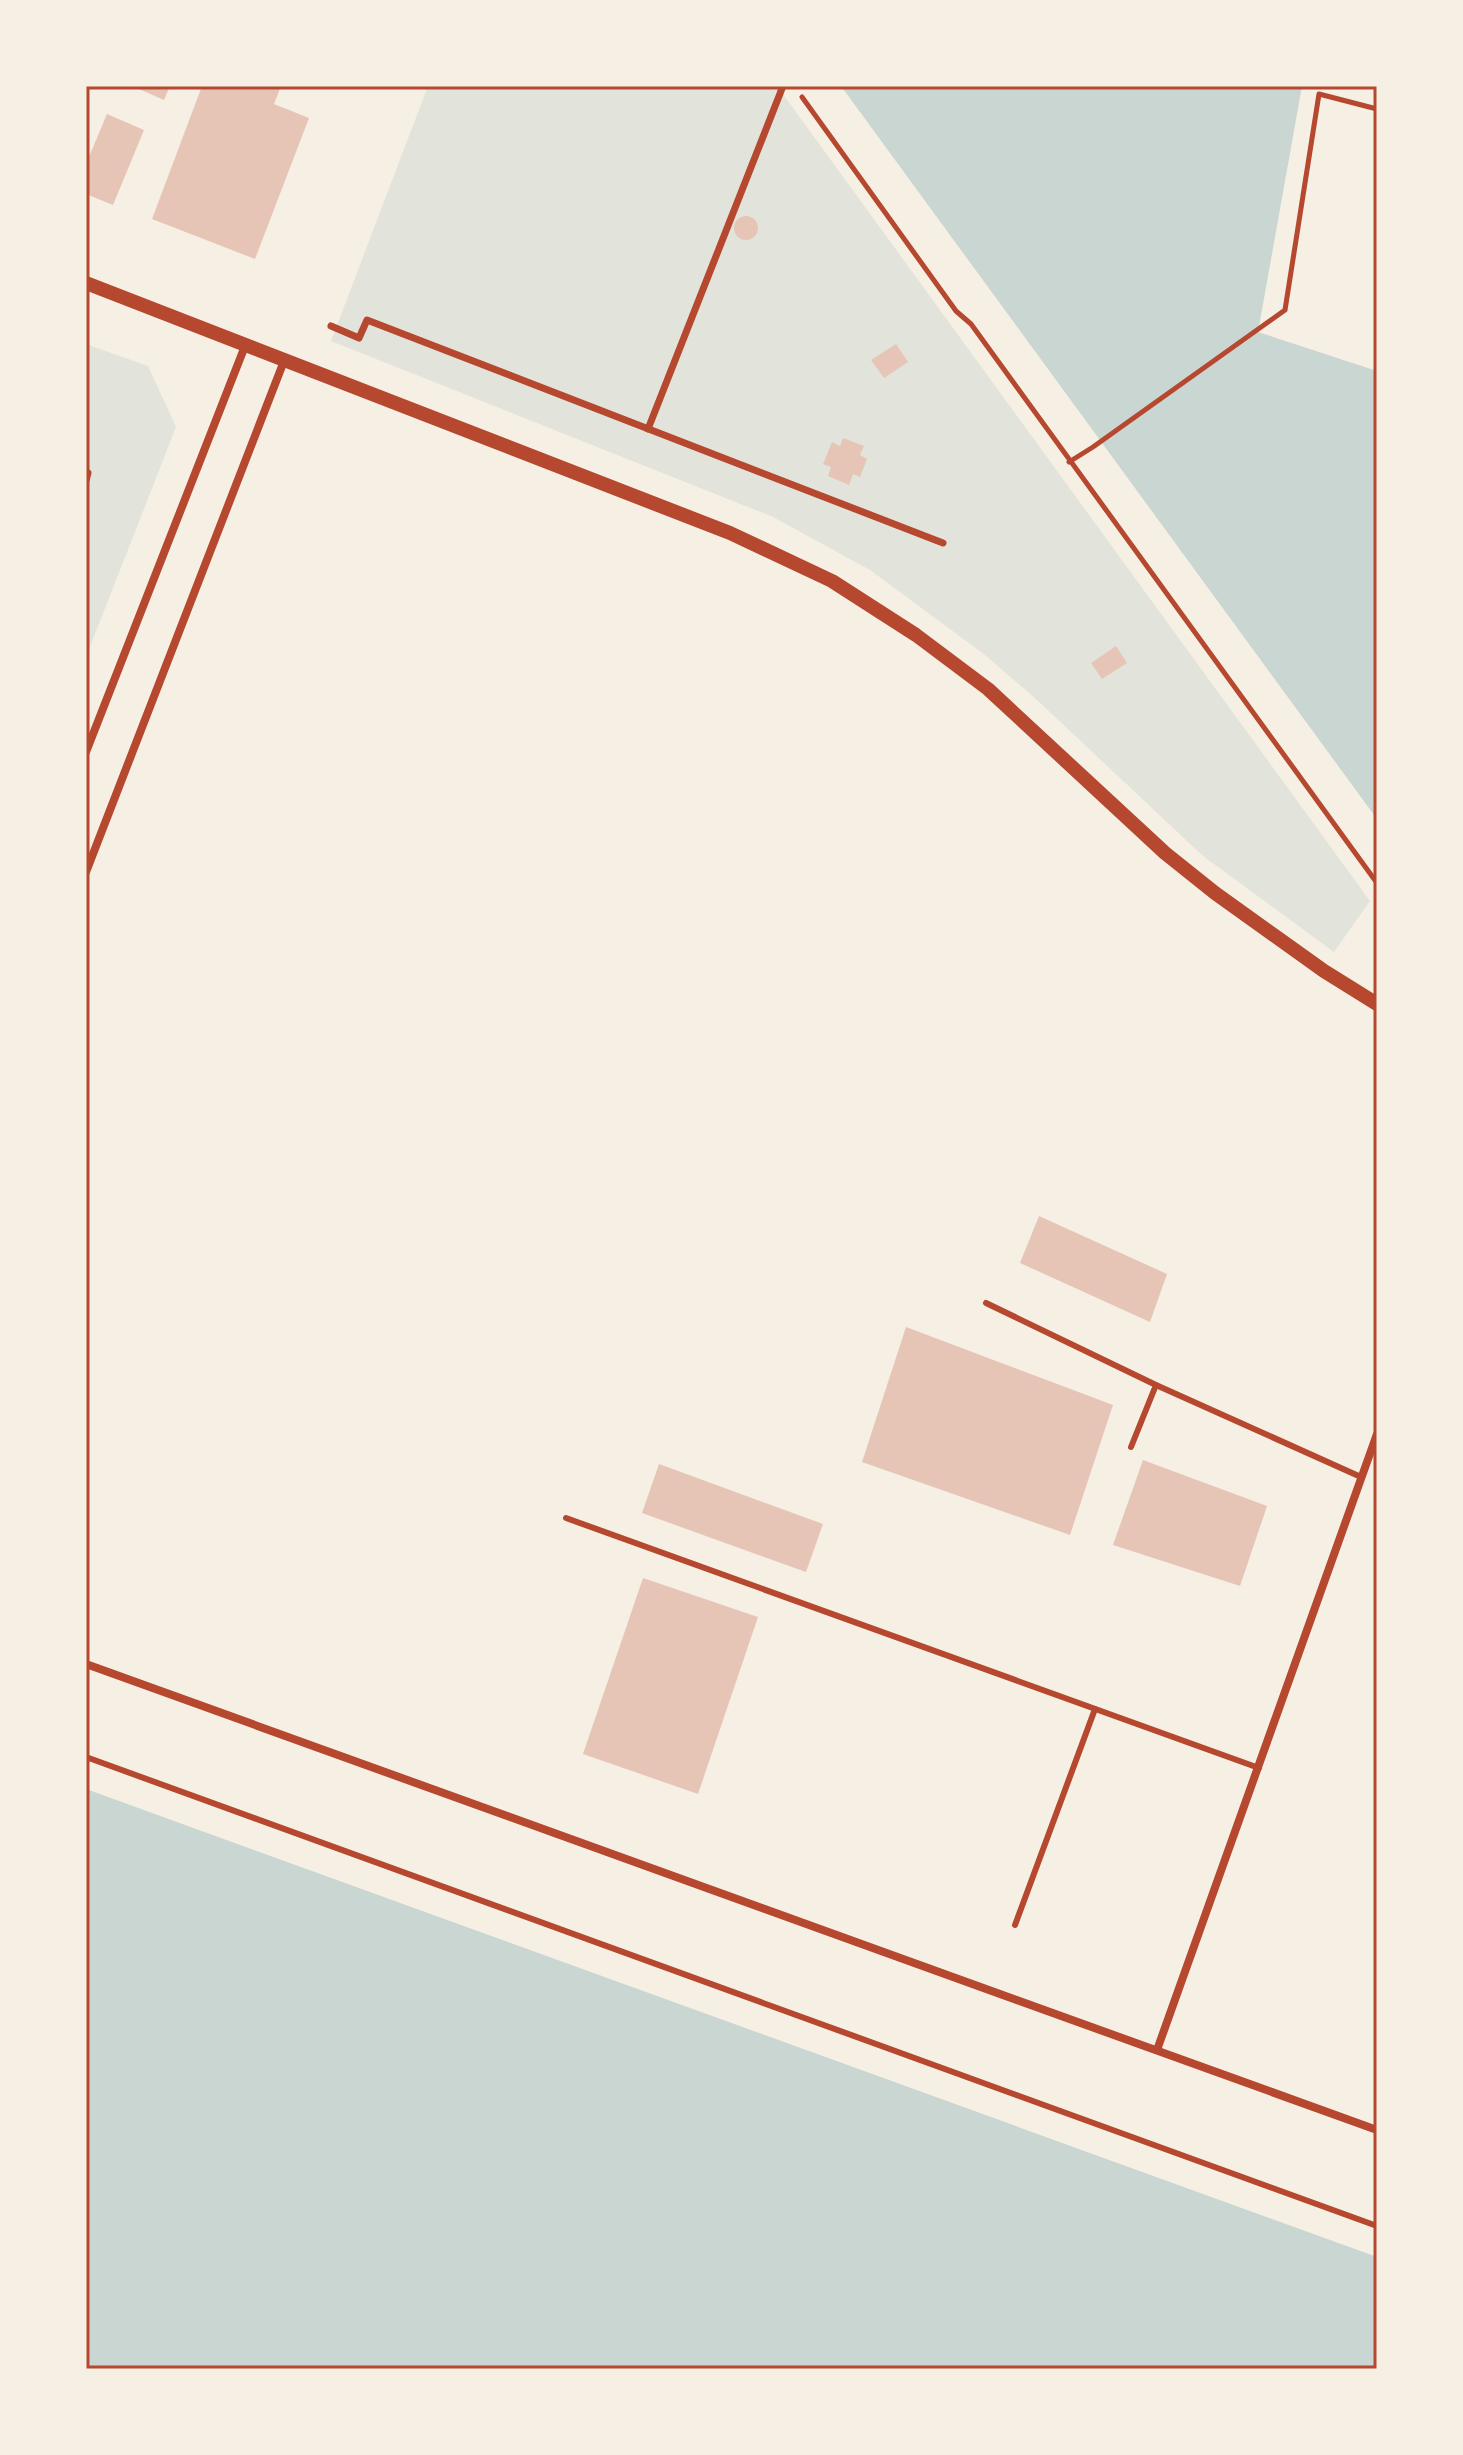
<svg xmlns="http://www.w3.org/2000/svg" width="1463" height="2455" font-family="'Asap Condensed',sans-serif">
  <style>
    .green { fill: #e2e4dc }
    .water { fill: #c9d6d2 }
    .building { fill: #e6c5b7 }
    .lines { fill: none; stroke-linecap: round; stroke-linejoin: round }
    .path { stroke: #b5482f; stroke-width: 5 }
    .service { stroke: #b5482f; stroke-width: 6 }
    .pedestrian { stroke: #b5482f; stroke-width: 7 }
    .minor { stroke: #b5482f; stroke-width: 8 }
    .tertiary { stroke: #b5482f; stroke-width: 14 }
    .neatline { fill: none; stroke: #b5482f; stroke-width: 3 }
  </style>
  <rect width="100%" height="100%" fill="#f6efe4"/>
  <g class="green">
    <polygon points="428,86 777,86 1370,901 1334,952 1203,856 1037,700 985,655 870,570 773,517 331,341"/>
    <polygon points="86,344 148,366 176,427 86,657"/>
  </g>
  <g class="water">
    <polygon points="841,86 1302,86 1258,332 1377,371 1377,819"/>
    <polygon points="86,1789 1377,2257 1377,2369 86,2369"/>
  </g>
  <g class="building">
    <polygon points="132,86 170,86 164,100"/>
    <polygon points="202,86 281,86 274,104 309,118 255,259 152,219"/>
    <polygon points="107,114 144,130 113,205 86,194 86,164"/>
    <circle cx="746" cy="228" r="12"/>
    <polygon points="896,344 908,362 884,378 871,360"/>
    <polygon points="843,438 864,446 860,455 867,459 860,477 853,474 849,485 828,476 831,467 823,464 832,442 840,446"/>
    <polygon points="1116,646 1127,663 1102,679 1091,663"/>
    <polygon points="1039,1216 1167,1274 1150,1322 1020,1263"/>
    <polygon points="906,1327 1113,1405 1070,1535 862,1462"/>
    <polygon points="1143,1460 1267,1506 1240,1586 1113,1545"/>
    <polygon points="659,1464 823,1524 806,1572 642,1513"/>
    <polygon points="643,1578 758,1617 698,1794 583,1754"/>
  </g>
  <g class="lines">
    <g class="path">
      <polyline points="802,97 956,311 971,324 1377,883"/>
      <polyline points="1069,462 1093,447 1285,310 1319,94 1377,109"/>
    </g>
    <g class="service">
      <polyline points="986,1303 1156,1385 1361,1477"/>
      <polyline points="1131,1447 1156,1385"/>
      <polyline points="566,1518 1259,1768"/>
      <polyline points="86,1757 1377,2226"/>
      <polyline points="1015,1925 1095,1709"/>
    </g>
    <g class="pedestrian">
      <polyline points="331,326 359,338 367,320 943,543"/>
      <polyline points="648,429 783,86"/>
      <polyline points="86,472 88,473 86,481"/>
    </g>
    <g class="minor">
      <polyline points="86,752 245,346"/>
      <polyline points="86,872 284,361"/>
      <polyline points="86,1664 1377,2130"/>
      <polyline points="1157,2050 1377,1434"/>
    </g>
    <polyline class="tertiary" points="86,283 730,533 832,581 916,635 988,689 1165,853 1215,893 1324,971 1377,1004"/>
  </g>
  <rect width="1463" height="2455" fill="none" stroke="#f6efe4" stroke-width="176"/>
  <rect x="88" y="88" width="1287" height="2279" class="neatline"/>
</svg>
